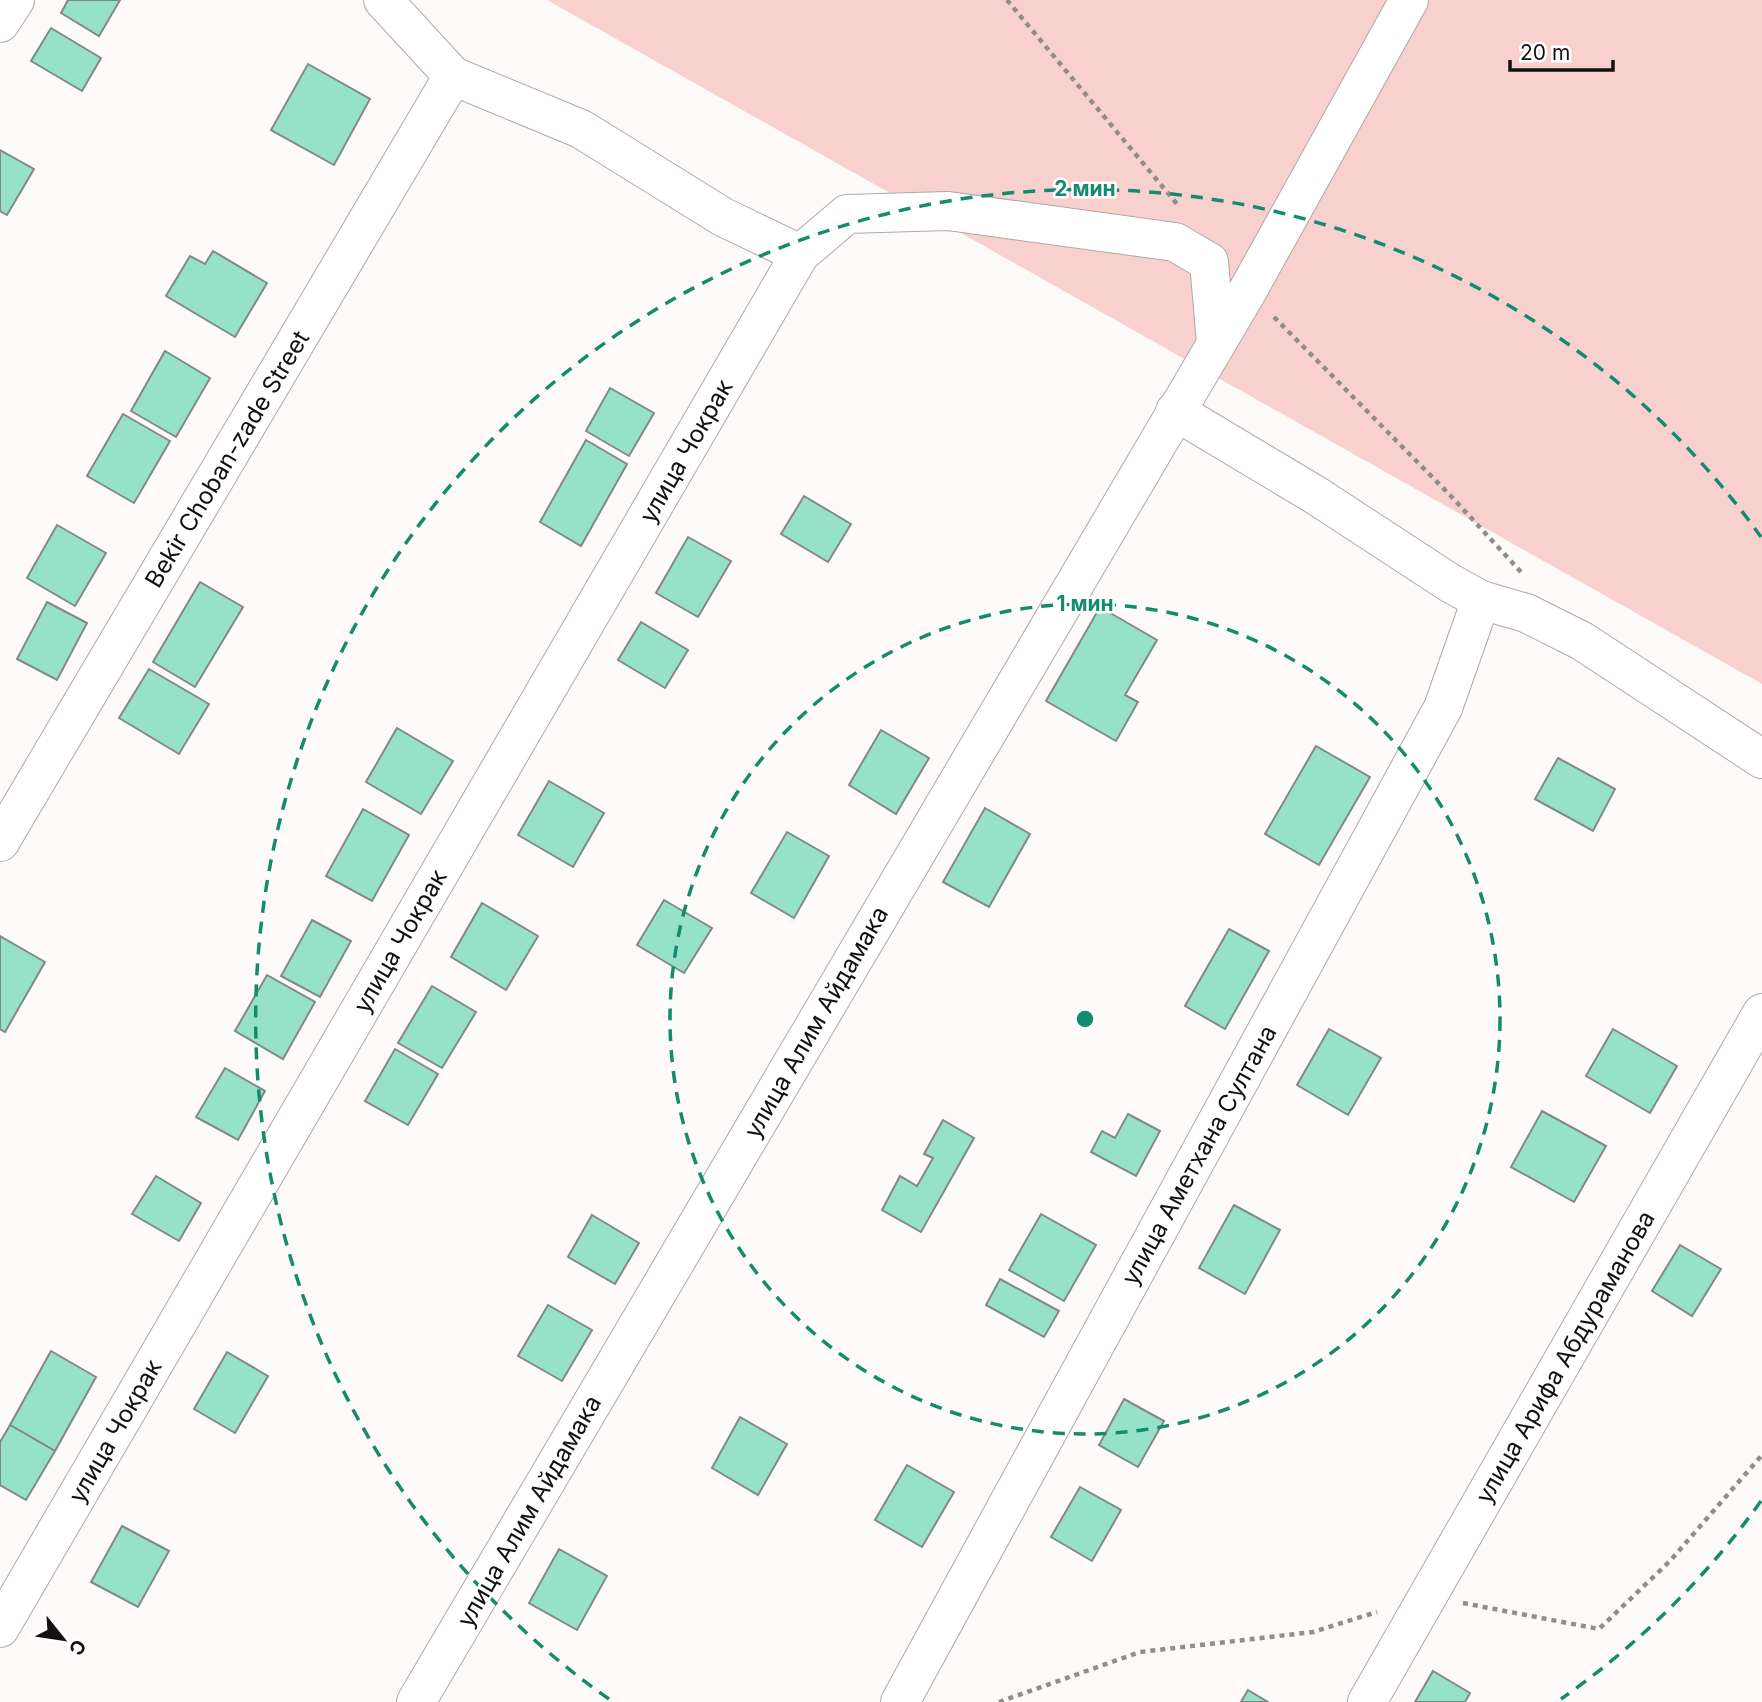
<svg xmlns="http://www.w3.org/2000/svg" width="1762" height="1702" font-family="Inter,sans-serif">
  <style>
    .green { fill: #f8d1cf }
    .building { fill: #96e2c8; stroke: #838987; stroke-width: 2 }
    .lines { fill: none; stroke-linecap: round; stroke-linejoin: round }
    .minor-casing { stroke: #afa8a8; stroke-width: 40 }
    .path { stroke: #908d8c; stroke-width: 4.5; stroke-dasharray: 5 5; stroke-linecap: butt }
    .minor { stroke: #fff; stroke-width: 38 }
    .ring { fill: none; stroke: #128b6e; stroke-width: 3.5; stroke-dasharray: 12 9 }
    .labels { text-anchor: middle; dominant-baseline: central; stroke-width: 5; stroke-linejoin: round; paint-order: stroke }
    .street-label { font-size: 24px; fill: #131110; stroke: #fff }
    .centre { fill: #128b6e; stroke: #fff; stroke-width: 3.5 }
    .ring-label { font-size: 21px; text-anchor: middle; font-weight: bold; fill: #128b6e; stroke: #fff; stroke-width: 5; stroke-linejoin: round; paint-order: stroke }
  </style>
  <rect width="100%" height="100%" fill="#fefaf9"/>
  <polygon class="green" points="547,0 1762,0 1762,684"/>
  <g class="building">
    <polygon points="68,0 120,0 99,36 61,13"/>
    <polygon points="51,28 101,58 82,91 31,61"/>
    <polygon points="308,64 370,99 334,165 271,130"/>
    <polygon points="0,150 34,169 7,215 0,211"/>
    <polygon points="213,251 267,283 235,337 166,296 190,256 205,264"/>
    <polygon points="165,351 210,378 176,437 131,411"/>
    <polygon points="610,388 654,413 629,456 586,431"/>
    <polygon points="123,414 170,441 134,503 87,476"/>
    <polygon points="586,440 627,464 581,546 540,522"/>
    <polygon points="804,496 851,524 828,562 781,534"/>
    <polygon points="57,525 106,553 75,606 27,578"/>
    <polygon points="688,537 731,561 698,617 656,593"/>
    <polygon points="200,582 243,607 195,687 153,662"/>
    <polygon points="47,602 87,623 57,680 17,659"/>
    <polygon points="1100,607 1157,640 1125,695 1138,702 1116,741 1046,701"/>
    <polygon points="641,622 688,650 665,688 618,660"/>
    <polygon points="149,669 209,704 179,754 119,718"/>
    <polygon points="397,728 453,761 421,814 366,782"/>
    <polygon points="881,730 929,758 896,814 849,785"/>
    <polygon points="1316,746 1370,777 1319,865 1265,834"/>
    <polygon points="1558,758 1615,789 1593,831 1535,799"/>
    <polygon points="549,781 604,813 573,867 518,835"/>
    <polygon points="985,808 1030,834 989,907 943,882"/>
    <polygon points="363,809 409,835 372,901 326,876"/>
    <polygon points="787,832 829,856 794,918 751,893"/>
    <polygon points="664,900 712,928 684,973 637,945"/>
    <polygon points="482,903 538,936 506,990 451,957"/>
    <polygon points="312,920 351,941 320,997 281,976"/>
    <polygon points="1229,929 1269,951 1225,1029 1185,1006"/>
    <polygon points="0,936 45,962 5,1032 0,1029"/>
    <polygon points="267,975 315,1002 283,1059 235,1031"/>
    <polygon points="432,986 476,1012 442,1068 398,1043"/>
    <polygon points="1329,1029 1381,1058 1348,1115 1297,1085"/>
    <polygon points="1613,1029 1677,1066 1650,1113 1586,1076"/>
    <polygon points="395,1049 438,1074 408,1125 365,1101"/>
    <polygon points="225,1068 265,1091 238,1140 196,1117"/>
    <polygon points="1542,1111 1606,1146 1574,1202 1511,1167"/>
    <polygon points="1128,1114 1160,1131 1136,1176 1091,1152 1102,1131 1115,1138"/>
    <polygon points="943,1120 974,1138 921,1232 882,1210 900,1176 917,1186 933,1158 924,1154"/>
    <polygon points="156,1176 201,1203 179,1241 132,1214"/>
    <polygon points="1234,1205 1280,1230 1245,1294 1199,1268"/>
    <polygon points="1041,1214 1096,1245 1064,1301 1009,1270"/>
    <polygon points="592,1215 639,1243 615,1284 568,1257"/>
    <polygon points="1680,1245 1721,1269 1692,1316 1652,1291"/>
    <polygon points="1000,1279 1059,1311 1044,1337 986,1305"/>
    <polygon points="548,1305 592,1330 562,1381 518,1356"/>
    <polygon points="51,1351 96,1377 55,1451 10,1425"/>
    <polygon points="227,1352 268,1376 235,1433 194,1409"/>
    <polygon points="1124,1399 1164,1421 1138,1467 1099,1445"/>
    <polygon points="740,1417 787,1444 758,1495 712,1468"/>
    <polygon points="10,1425 55,1451 26,1500 0,1485 0,1442"/>
    <polygon points="907,1465 954,1492 922,1547 875,1520"/>
    <polygon points="1080,1487 1121,1510 1092,1561 1051,1537"/>
    <polygon points="122,1526 169,1551 138,1607 91,1582"/>
    <polygon points="559,1549 607,1576 577,1630 529,1603"/>
    <polygon points="1433,1671 1470,1693 1465,1702 1415,1702"/>
    <polygon points="1248,1690 1268,1702 1241,1702"/>
  </g>
  <g class="lines">
    <defs>
      <g id="minor">
        <polyline points="383,0 453,76 581,129 723,217 800,254 847,214 948,211 1175,242 1209,262 1216,343"/>
        <polyline points="0,23 15,0"/>
        <polyline points="1175,411 1317,496 1450,583 1481,600 1526,613 1582,641 1762,759"/>
        <polyline points="0,842 453,76"/>
        <polyline points="0,1628 800,254"/>
        <polyline points="416,1702 1248,290 1409,0"/>
        <polyline points="900,1702 1443,708 1481,600"/>
        <polyline points="1367,1702 1762,1013"/>
      </g>
    </defs>
    <use href="#minor" class="minor-casing"/>
    <g class="path">
      <polyline points="1007,0 1177,204"/>
      <polyline points="1274,317 1450,495 1521,572"/>
      <polyline points="1463,1603 1599,1629 1670,1561 1762,1455"/>
      <polyline points="999,1702 1140,1652 1313,1632 1377,1612"/>
    </g>
    <use href="#minor" class="minor"/>
  </g>
  <g class="ring">
    <circle cx="1085" cy="1019" r="415"/>
    <path d="M1761 1501A830 830 0 0 1 1561 1699M609 1699A830 830 0 1 1 1761 537"/>
  </g>
  <g class="labels">
    <g class="street-label">
      <text transform="translate(686 451) rotate(-60)">улица Чокрак</text>
      <text transform="translate(227 459) rotate(-59)">Bekir Choban-zade Street</text>
      <text transform="translate(400 941) rotate(-60)">улица Чокрак</text>
      <text transform="translate(816 1022) rotate(-60)">улица Алим Айдамака</text>
      <text transform="translate(1199 1155) rotate(-61)">улица Аметхана Султана</text>
      <text transform="translate(1565 1357) rotate(-60)">улица Арифа Абдураманова</text>
      <text transform="translate(115 1431) rotate(-60)">улица Чокрак</text>
      <text transform="translate(529 1511) rotate(-60)">улица Алим Айдамака</text>
    </g>
  </g>
  <circle cx="1085" cy="1019" r="10" class="centre"/>
  <g class="ring-label">
    <text x="1085" y="196">2 мин</text>
    <text x="1085" y="611">1 мин</text>
  </g>
  <g transform="translate(63 1639) rotate(120)" stroke="#ffffff" stroke-width="5" paint-order="stroke">
  <path d="M0-5L12 26L0 18L-12 26Z" fill="#131110"/>
  <text y="-10" font-size="19" font-weight="bold" text-anchor="middle" fill="#131110">С</text>
  </g>
  <path d="M1510 60v10h103v-10" fill="none" stroke="#131110" stroke-width="3.5"/>
  <text x="1520" y="60" font-size="21" fill="#131110" stroke="#ffffff" stroke-width="5" paint-order="stroke">20 m</text>
</svg>
